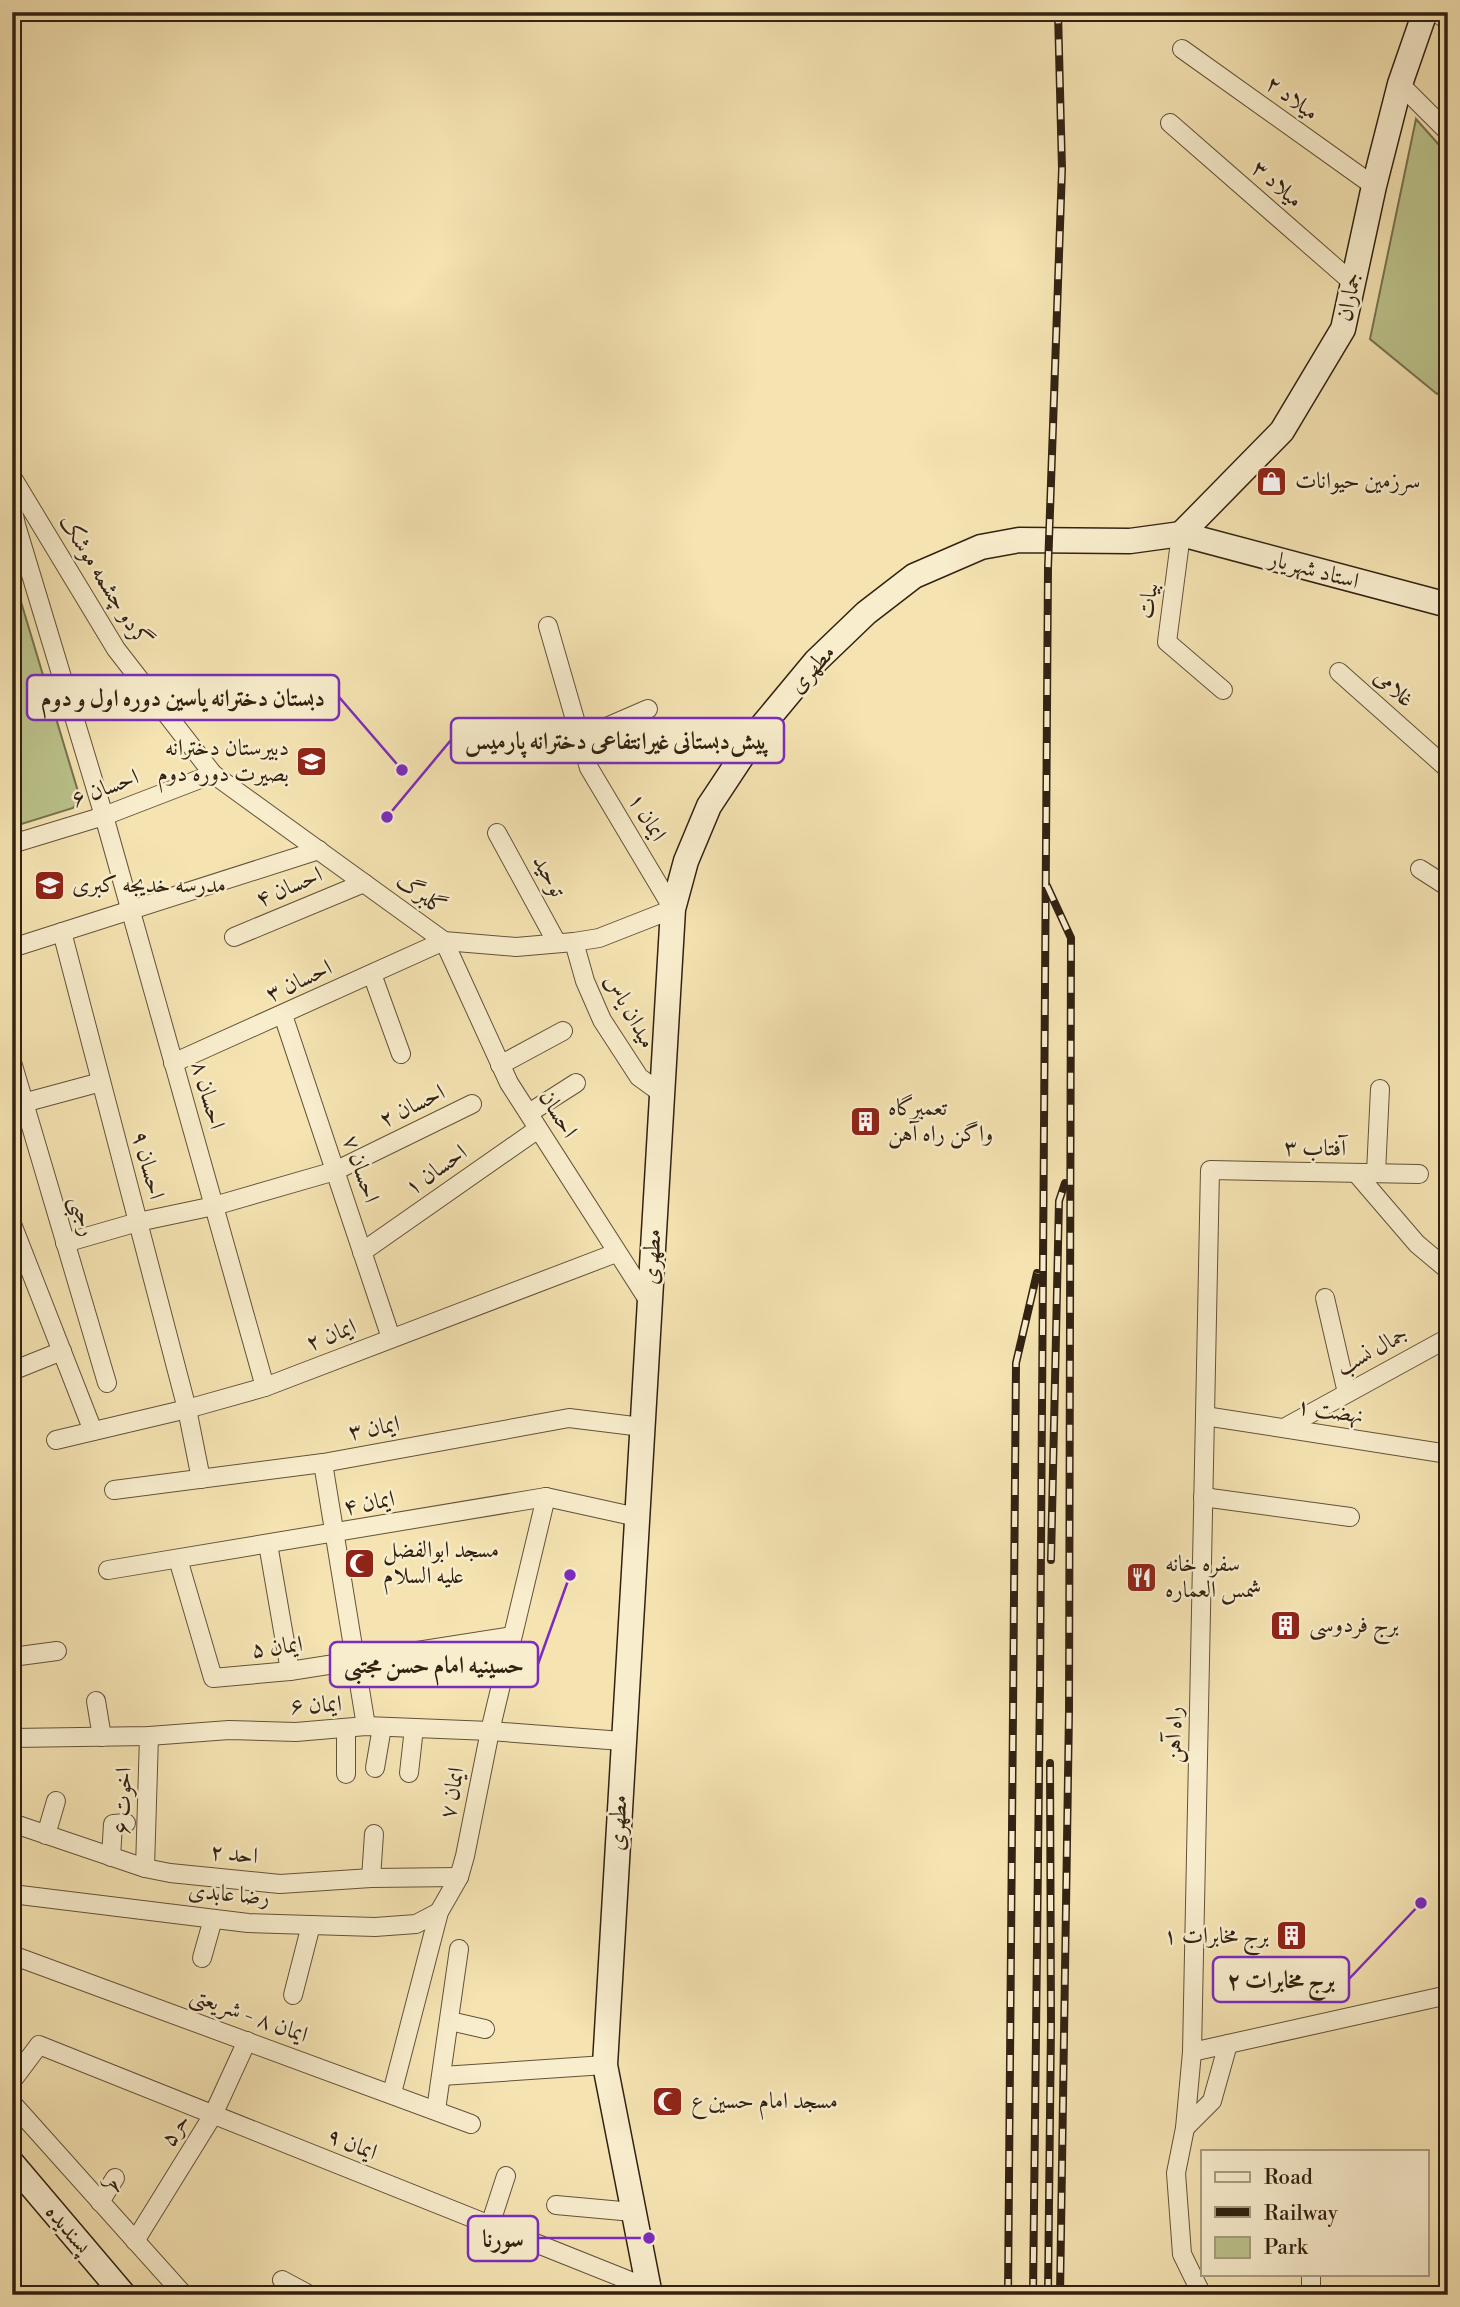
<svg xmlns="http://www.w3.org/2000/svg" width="1460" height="2307" font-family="'Libre Bodoni',Amiri,serif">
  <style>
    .green { fill: #bcc38c; stroke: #77724f; stroke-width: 2 }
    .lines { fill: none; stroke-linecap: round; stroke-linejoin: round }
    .street-casing { stroke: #63523a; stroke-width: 20 }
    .secondary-casing { stroke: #322212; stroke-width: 27 }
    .street { stroke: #f8edcd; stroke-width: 18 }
    .secondary { stroke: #f8edcd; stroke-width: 24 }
    .rail-casing { stroke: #322212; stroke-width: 8 }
    .rail { stroke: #f8edcd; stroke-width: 5; stroke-dasharray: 16; stroke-linecap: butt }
    .labels { text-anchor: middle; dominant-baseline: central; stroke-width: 5; stroke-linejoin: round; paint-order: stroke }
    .street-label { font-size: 23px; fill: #322212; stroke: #f8edcd }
    .poi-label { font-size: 23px; fill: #322212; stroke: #f8edcd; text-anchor: start }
    .leader { fill: none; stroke: #7b2cbf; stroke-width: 2.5 }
    .callout-dot { fill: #7b2cbf; stroke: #f8edcd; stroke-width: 2.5 }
    .callout { fill: #f8edcd; stroke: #7b2cbf; stroke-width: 2.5 }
    .callout-label { font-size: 24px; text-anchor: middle; font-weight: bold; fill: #322212 }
  </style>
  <rect width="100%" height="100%" fill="#f5e3b2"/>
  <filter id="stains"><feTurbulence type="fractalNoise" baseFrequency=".00286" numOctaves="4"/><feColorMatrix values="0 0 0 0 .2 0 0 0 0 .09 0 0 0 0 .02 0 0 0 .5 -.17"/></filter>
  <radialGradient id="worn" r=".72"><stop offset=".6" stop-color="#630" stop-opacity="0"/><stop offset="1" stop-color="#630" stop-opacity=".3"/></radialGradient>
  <g class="green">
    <polygon points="1416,119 1448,155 1448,385 1437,394 1370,339"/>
    <polygon points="12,572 80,798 73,808 12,827"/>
  </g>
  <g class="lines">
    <defs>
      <g id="street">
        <polyline points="1436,12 1448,21"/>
        <polyline points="1182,49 1374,186"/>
        <polyline points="1400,84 1448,132"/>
        <polyline points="1170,123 1352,282"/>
        <polyline points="12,477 116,649 213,774 444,941 516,947 574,942 599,938 673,909 589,768 548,626"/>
        <polyline points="12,505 16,525 104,816 265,1387"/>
        <polyline points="1181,534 1167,642 1223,690"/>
        <polyline points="1339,672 1448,769"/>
        <polyline points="581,738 648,709"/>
        <polyline points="497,833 557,943"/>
        <polyline points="12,844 104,816 213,774"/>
        <polyline points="1420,869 1448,887"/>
        <polyline points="62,932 187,1409 201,1479"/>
        <polyline points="234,937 364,883"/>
        <polyline points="574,942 585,981 602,1020 639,1077 661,1093"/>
        <polyline points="12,948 319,850"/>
        <polyline points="372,974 401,1054"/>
        <polyline points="283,1015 391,1338"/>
        <polyline points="12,1062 107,1383"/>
        <polyline points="173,1063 444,941 509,1083 650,1303"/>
        <polyline points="500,1065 563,1031"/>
        <polyline points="12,1106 101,1082"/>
        <polyline points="529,1113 576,1083"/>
        <polyline points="1356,1173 1417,1244 1448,1270"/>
        <polyline points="1376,1173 1380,1089"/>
        <polyline points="12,1224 93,1431"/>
        <polyline points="65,1243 138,1222 214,1206 335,1171 472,1104"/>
        <polyline points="362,1252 538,1129"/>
        <polyline points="1325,1298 1347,1393"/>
        <polyline points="12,1371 62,1351"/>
        <polyline points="1205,1416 1448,1454"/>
        <polyline points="1284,1428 1448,1338"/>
        <polyline points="56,1440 187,1409 265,1387 616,1253"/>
        <polyline points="323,1463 366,1726"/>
        <polyline points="114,1490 323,1463 569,1418 642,1427"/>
        <polyline points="1203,1497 1350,1517"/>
        <polyline points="268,1544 290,1671"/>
        <polyline points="178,1559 213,1678 290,1671 512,1636"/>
        <polyline points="108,1570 546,1497 637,1517"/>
        <polyline points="12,1618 12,1610"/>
        <polyline points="12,1657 57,1651"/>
        <polyline points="96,1701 102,1737"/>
        <polyline points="12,1738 149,1736 229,1730 296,1732 366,1726 490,1731 622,1741"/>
        <polyline points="375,1768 382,1727"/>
        <polyline points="409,1773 414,1728"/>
        <polyline points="346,1774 346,1728"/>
        <polyline points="12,1823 145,1868 170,1873 280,1884 371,1878 459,1877"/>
        <polyline points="46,1835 56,1801"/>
        <polyline points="111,1857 113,1824 126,1823"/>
        <polyline points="145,1868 149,1736"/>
        <polyline points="371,1878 374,1834"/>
        <polyline points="12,1894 248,1923 375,1927 416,1924 439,1912"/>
        <polyline points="12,1955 471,2124"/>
        <polyline points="202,1958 213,1919"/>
        <polyline points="293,1995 311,1925"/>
        <polyline points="450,2021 485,2029"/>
        <polyline points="1192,2052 1448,1995"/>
        <polyline points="442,2076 605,2065"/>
        <polyline points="12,2081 39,2045 648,2288"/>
        <polyline points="392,2093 439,1912 459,1877 465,1856 490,1731 546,1497"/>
        <polyline points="12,2103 184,2295"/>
        <polyline points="436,2110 459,1949"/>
        <polyline points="1185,2128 1212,2101 1228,2044"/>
        <polyline points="100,2202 115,2178"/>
        <polyline points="556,2205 633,2212"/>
        <polyline points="490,2225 506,2176"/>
        <polyline points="135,2241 213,2115 247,2041"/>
        <polyline points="282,2280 310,2295"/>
        <polyline points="1202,2295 1182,2254 1176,2173 1185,2128 1192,2052 1210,1170 1419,1174"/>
        <polyline points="1307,2295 1311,2288 1311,2274"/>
      </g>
      <g id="secondary">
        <polyline points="1181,534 1282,431 1343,329 1374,186 1400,84 1425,12"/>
        <polyline points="12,2163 124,2295"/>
        <polyline points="650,2295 605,2065 673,909 686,861 709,806 762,726 816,661 866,613 914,576 981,547 1019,540 1130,541 1181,534 1448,605"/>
      </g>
    </defs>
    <use href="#street" class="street-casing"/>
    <use href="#secondary" class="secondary-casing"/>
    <use href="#street" class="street"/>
    <use href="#secondary" class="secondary"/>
    <defs>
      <g id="rail">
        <polyline points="1047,886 1071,938 1069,1712 1060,2295"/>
        <polyline points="1051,1560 1059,1201 1065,1183"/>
        <polyline points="1008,2295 1016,1363 1037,1273"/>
        <polyline points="1033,2295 1040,1686 1048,568 1062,169 1058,12"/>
        <polyline points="1048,2295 1051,2024 1050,1763"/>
      </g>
    </defs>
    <use href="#rail" class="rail-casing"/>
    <use href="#rail" class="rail"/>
  </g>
  <defs>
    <symbol id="shop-square" viewBox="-11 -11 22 22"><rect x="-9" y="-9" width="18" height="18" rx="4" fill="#8f2418" stroke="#f8edcd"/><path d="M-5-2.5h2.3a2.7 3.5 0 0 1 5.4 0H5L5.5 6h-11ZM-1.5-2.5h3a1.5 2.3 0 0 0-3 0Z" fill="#fff"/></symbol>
    <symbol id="school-square" viewBox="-11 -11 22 22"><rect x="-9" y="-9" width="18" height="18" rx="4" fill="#8f2418" stroke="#f8edcd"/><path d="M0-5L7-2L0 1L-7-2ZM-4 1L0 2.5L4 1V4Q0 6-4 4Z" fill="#fff"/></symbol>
    <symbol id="building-square" viewBox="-11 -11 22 22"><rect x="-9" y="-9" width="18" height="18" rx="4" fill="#8f2418" stroke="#f8edcd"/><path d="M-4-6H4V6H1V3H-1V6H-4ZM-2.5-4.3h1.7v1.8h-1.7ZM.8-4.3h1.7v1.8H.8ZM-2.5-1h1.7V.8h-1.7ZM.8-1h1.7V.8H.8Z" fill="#fff"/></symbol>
    <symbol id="mosque-square" viewBox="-11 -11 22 22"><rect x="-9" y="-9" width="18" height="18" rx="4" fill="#8f2418" stroke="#f8edcd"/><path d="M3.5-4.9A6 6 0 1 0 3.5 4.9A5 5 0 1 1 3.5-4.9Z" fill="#fff"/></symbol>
    <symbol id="restaurant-square" viewBox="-11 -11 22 22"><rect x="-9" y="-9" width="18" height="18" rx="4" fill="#8f2418" stroke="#f8edcd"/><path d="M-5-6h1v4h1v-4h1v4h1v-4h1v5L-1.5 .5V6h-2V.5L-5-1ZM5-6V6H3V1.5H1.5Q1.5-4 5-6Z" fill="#fff"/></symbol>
  </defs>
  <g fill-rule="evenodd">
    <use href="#shop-square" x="1254" y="464" width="35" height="35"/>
    <use href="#school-square" x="294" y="744" width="35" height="35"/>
    <use href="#school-square" x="32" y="868" width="35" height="35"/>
    <use href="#building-square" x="848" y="1104" width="35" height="35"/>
    <use href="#mosque-square" x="342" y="1546" width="35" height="35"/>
    <use href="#restaurant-square" x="1124" y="1560" width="35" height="35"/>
    <use href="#building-square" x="1268" y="1608" width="35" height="35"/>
    <use href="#building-square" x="1274" y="1918" width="35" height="35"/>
    <use href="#mosque-square" x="650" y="2084" width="35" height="35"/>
  </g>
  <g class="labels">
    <g class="street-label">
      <text transform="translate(1292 98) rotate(36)">میلاد ۲</text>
      <text transform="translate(1277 184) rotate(41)">میلاد ۳</text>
      <text transform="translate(1349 297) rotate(-78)">جماران</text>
      <text transform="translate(1314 570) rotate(15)">استاد شهریار</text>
      <text transform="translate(105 581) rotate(58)">گردو چشمه موشک</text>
      <text transform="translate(1148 601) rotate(-82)">بیات</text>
      <text transform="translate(812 669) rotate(-48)">مطهری</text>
      <text transform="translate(1394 688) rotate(42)">غلامی</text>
      <text transform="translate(105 788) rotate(-20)">احسان ۶</text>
      <text transform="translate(647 817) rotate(59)">ایمان ۱</text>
      <text transform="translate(549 876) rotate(61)">توحید</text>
      <text transform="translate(289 887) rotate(-23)">احسان ۴</text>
      <text transform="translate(421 894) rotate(36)">گلبرگ</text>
      <text transform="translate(299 981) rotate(-25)">احسان ۳</text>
      <text transform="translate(630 1011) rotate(61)">میدان یاس</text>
      <text transform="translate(208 1095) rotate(74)">احسان ۸</text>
      <text transform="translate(412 1106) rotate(-26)">احسان ۲</text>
      <text transform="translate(558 1114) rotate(58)">احسان</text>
      <text transform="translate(1315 1148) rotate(1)">آفتاب ۳</text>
      <text transform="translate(148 1165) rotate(75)">احسان ۹</text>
      <text transform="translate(361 1169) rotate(71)">احسان ۷</text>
      <text transform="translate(436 1170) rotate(-35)">احسان ۱</text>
      <text transform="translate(83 1216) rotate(74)">رجبی</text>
      <text transform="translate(652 1257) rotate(-87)">مطهری</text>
      <text transform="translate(331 1335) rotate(-21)">ایمان ۲</text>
      <text transform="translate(1372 1351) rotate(-29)">جمال نسب</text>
      <text transform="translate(1330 1411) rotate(9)">نهضت ۱</text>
      <text transform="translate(374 1428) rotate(-10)">ایمان ۳</text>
      <text transform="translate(369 1503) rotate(-10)">ایمان ۴</text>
      <text transform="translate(277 1647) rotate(-7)">ایمان ۵</text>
      <text transform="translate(316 1705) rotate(-3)">ایمان ۶</text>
      <text transform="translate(1174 1735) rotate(-89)">راه آهن</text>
      <text transform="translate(452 1793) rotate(-79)">ایمان ۷</text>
      <text transform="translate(123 1801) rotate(-88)">اخوت ۶</text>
      <text transform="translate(618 1823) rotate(-87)">مطهری</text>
      <text transform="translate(234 1854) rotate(6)">احد ۲</text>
      <text transform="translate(229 1894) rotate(5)">رضا عابدی</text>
      <text transform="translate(249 2015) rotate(20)">ایمان ۸ - شریعتی</text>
      <text transform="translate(175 2130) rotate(-58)">حر۵</text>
      <text transform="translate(352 2144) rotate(22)">ایمان ۹</text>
      <text transform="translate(116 2183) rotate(48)">حر</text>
      <text transform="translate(68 2229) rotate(50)">پسندیده</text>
    </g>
    <g class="poi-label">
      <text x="1295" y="481">سرزمین حیوانات</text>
      <text x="289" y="748" text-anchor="end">دبیرستان دخترانه<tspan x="289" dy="26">بصیرت دوره دوم</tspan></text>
      <text x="72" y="885">مدرسه خدیجه کبری</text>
      <text x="888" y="1108">تعمیرگاه<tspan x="888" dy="26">واگن راه آهن</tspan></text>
      <text x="383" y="1550">مسجد ابوالفضل<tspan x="383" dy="26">علیه السلام</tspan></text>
      <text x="1165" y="1564">سفره خانه<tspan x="1165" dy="26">شمس العماره</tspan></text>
      <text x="1309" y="1625">برج فردوسی</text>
      <text x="1269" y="1936" text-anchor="end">برج مخابرات ۱</text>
      <text x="691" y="2101">مسجد امام حسین ع</text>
    </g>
  </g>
  <path class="leader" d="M402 770L339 697M387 817L451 740M570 1575L538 1664M1421 1903L1349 1979M649 2238L538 2238"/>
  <g class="callout-dot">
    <circle cx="402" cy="770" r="7"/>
    <circle cx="387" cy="817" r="7"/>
    <circle cx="570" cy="1575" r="7"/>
    <circle cx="1421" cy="1903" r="7"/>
    <circle cx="649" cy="2238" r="7"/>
  </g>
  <g class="callout">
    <rect x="27" y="675" width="312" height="45" rx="7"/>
    <rect x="451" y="718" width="333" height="45" rx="7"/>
    <rect x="330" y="1642" width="208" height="45" rx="7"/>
    <rect x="1213" y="1957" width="136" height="45" rx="7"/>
    <rect x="468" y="2216" width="70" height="45" rx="7"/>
  </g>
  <g class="callout-label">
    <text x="183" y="706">دبستان دخترانه یاسین دوره اول و دوم</text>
    <text x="617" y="749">پیش‌دبستانی غیرانتفاعی دخترانه پارمیس</text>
    <text x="434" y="1673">حسینیه امام حسن مجتبی</text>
    <text x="1281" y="1988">برج مخابرات ۲</text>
    <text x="503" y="2247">سورنا</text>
  </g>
  <rect width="1460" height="2307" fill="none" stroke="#f5e3b2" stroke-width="42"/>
  <rect x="14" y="14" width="1432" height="2279" fill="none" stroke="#322212" stroke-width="3.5"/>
  <rect x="21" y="21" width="1418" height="2265" fill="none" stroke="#322212" stroke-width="2"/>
  <rect x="1201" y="2150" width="228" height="126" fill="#f8edcd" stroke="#a99c82" stroke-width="2"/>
  <rect x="1215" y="2172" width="35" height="10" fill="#f8edcd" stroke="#a99c82" stroke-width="2"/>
  <text x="1264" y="2184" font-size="21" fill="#322212">Road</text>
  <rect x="1215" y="2207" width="35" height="10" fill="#322212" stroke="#a99c82" stroke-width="2"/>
  <text x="1264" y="2220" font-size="21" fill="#322212">Railway</text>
  <rect x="1215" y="2237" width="35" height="21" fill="#bcc38c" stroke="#a99c82" stroke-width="2"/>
  <text x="1264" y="2254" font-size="21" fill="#322212">Park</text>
  <rect width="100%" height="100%" filter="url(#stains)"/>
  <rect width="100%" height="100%" fill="url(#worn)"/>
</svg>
